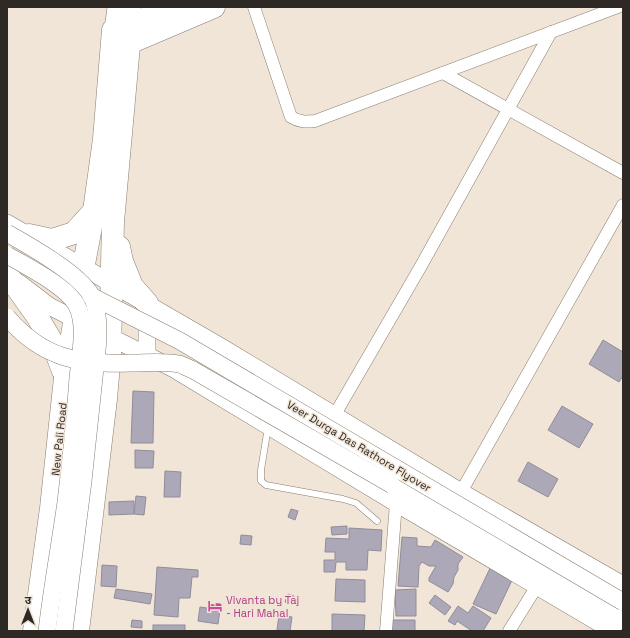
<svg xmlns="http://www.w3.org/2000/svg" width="630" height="638" font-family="'Space Grotesk','Noto Sans Devanagari',sans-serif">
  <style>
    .building { fill: #ada8b8; stroke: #908c9b }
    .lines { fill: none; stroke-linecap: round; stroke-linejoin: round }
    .lane-casing { stroke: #887d70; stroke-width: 7 }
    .street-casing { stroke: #887d70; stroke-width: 13 }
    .secondary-casing { stroke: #887d70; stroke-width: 18 }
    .highway-casing { stroke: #887d70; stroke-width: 23 }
    .lane { stroke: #fff; stroke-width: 6 }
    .street { stroke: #fff; stroke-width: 12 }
    .secondary { stroke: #fff; stroke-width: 17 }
    .highway { stroke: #fff; stroke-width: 22 }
    .secondary-bridge-casing { stroke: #887d70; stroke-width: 18; stroke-linecap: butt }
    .secondary-bridge { stroke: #fff; stroke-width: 17 }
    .labels { text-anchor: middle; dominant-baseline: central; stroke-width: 3; stroke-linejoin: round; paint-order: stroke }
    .street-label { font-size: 11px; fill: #2e2924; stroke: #f1e5d7 }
    .hotel-label { font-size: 11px; fill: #b23c85; stroke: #f1e5d7; text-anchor: start }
  </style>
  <rect width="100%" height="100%" fill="#f1e5d7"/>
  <g class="building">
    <polygon points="603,340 623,352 623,376 619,382 589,364"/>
    <polygon points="133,391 154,392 153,443 131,443"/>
    <polygon points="562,406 593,424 579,448 548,430"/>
    <polygon points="135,450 154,451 153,468 135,468"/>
    <polygon points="528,462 558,479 548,497 518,481"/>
    <polygon points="165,471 181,472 180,497 164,497"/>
    <polygon points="136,496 146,497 144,515 134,514"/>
    <polygon points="134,501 134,514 109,515 109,502"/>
    <polygon points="291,509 298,511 295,520 288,517"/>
    <polygon points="347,526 347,534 332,535 331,527"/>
    <polygon points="349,528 382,530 381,551 368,550 367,570 346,570 346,562 336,562 335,572 324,572 324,560 335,560 335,552 325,552 326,538 349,539"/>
    <polygon points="241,535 252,536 251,545 240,544"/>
    <polygon points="402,537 417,538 417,546 431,547 435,540 463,557 458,564 458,570 454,577 453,584 448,592 429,581 429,578 436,566 429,566 422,562 419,566 418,587 398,586"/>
    <polygon points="492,564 515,574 496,614 473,604"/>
    <polygon points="102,565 117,566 116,587 101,586"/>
    <polygon points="157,567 198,570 198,577 192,577 190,598 179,598 178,617 154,615"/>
    <polygon points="336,579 365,580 365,602 335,601"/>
    <polygon points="116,589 152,594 150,604 114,598"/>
    <polygon points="416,589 416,616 396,616 395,590"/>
    <polygon points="288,594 294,596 292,604 285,602"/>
    <polygon points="435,595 451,607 445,615 429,603"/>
    <polygon points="458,606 468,613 473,606 491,618 483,631 472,631 457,621 455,625 448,621"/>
    <polygon points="200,607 220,610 218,624 198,621"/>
    <polygon points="332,614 365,615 364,631 332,631"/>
    <polygon points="279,615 292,617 290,631 277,630"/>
    <polygon points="132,620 142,621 142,628 131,627"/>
    <polygon points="393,620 415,620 415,631 392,631"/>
    <rect x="153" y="625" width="32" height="6"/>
  </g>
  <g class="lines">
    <defs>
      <polyline id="lane" points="268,427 261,470 261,481 266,485 343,499 356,503 377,521"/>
      <g id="street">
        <path d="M254,7l37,110c8,5 15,5 24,4l303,-114"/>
        <polyline points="443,73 623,173"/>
        <polyline points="334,416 421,266 551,32"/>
        <polyline points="461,492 623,205"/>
        <polyline points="386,631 396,503"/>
        <polyline points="509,631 537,586"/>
      </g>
      <g id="secondary">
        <polyline points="131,23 132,7"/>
        <polyline points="113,30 116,7"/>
        <polyline points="7,223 223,348 461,492 623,585"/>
        <polyline points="19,283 49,306 174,369 396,503 613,631"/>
        <polyline points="147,356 147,312"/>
        <polyline points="392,485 623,621"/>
      </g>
      <g id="highway">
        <polyline points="120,47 214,7"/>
        <polyline points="29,235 52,240 74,233 94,211"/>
        <polyline points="119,247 122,261 132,286 147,303"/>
        <polyline points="7,274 37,316 52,342 63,371"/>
        <polyline points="34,631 51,508 65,378 81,280 94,211 104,139 113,30 177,7"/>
        <polyline points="78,631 106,399 110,353 113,222 131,23"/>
      </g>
    </defs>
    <use href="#lane" class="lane-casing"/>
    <use href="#street" class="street-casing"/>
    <use href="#secondary" class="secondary-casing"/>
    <use href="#highway" class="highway-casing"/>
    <use href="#lane" class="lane"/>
    <use href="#street" class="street"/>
    <use href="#secondary" class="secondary"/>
    <use href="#highway" class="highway"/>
    <defs>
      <g id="secondary-bridge">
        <path d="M7,233c23,13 71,40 84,62 7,12 7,31 7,45l-15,141 -19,150"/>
        <path d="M7,255c19,11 61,32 70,51 10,19 3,51 1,72 -3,41 -7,83 -12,124 -6,43 -14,86 -19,129"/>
        <polyline points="91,296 180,341 623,602"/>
        <path d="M7,317c35,41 71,48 123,46 15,0 33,-2 49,1 4,1 9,4 14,6l199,115"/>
      </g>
    </defs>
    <use href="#secondary-bridge" class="secondary-bridge-casing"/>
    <use href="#secondary-bridge" class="secondary-bridge"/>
  </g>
  <defs>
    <symbol id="hotel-bare" viewBox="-9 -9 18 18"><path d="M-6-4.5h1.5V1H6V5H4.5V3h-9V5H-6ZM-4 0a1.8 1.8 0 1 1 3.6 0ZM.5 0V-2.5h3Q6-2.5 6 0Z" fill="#d1479c" stroke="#f1e5d7" stroke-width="2.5" paint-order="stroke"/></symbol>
  </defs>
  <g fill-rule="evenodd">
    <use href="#hotel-bare" x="205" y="596" width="20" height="20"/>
  </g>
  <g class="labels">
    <g class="street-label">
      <text transform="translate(59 439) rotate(-84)">New Pali Road</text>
      <text transform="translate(359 446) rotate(31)">Veer Durga Das Rathore Flyover</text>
    </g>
    <g class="hotel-label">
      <text x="226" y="600">Vivanta by Taj<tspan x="226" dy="13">- Hari Mahal</tspan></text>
    </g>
  </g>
  <rect width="630" height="638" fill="none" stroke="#2e2924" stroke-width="16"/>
  <g transform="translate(28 610)" stroke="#f1e5d7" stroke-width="3" paint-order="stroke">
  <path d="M0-3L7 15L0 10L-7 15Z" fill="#2e2924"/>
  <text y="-6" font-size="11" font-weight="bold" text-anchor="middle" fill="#2e2924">उ</text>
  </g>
</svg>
